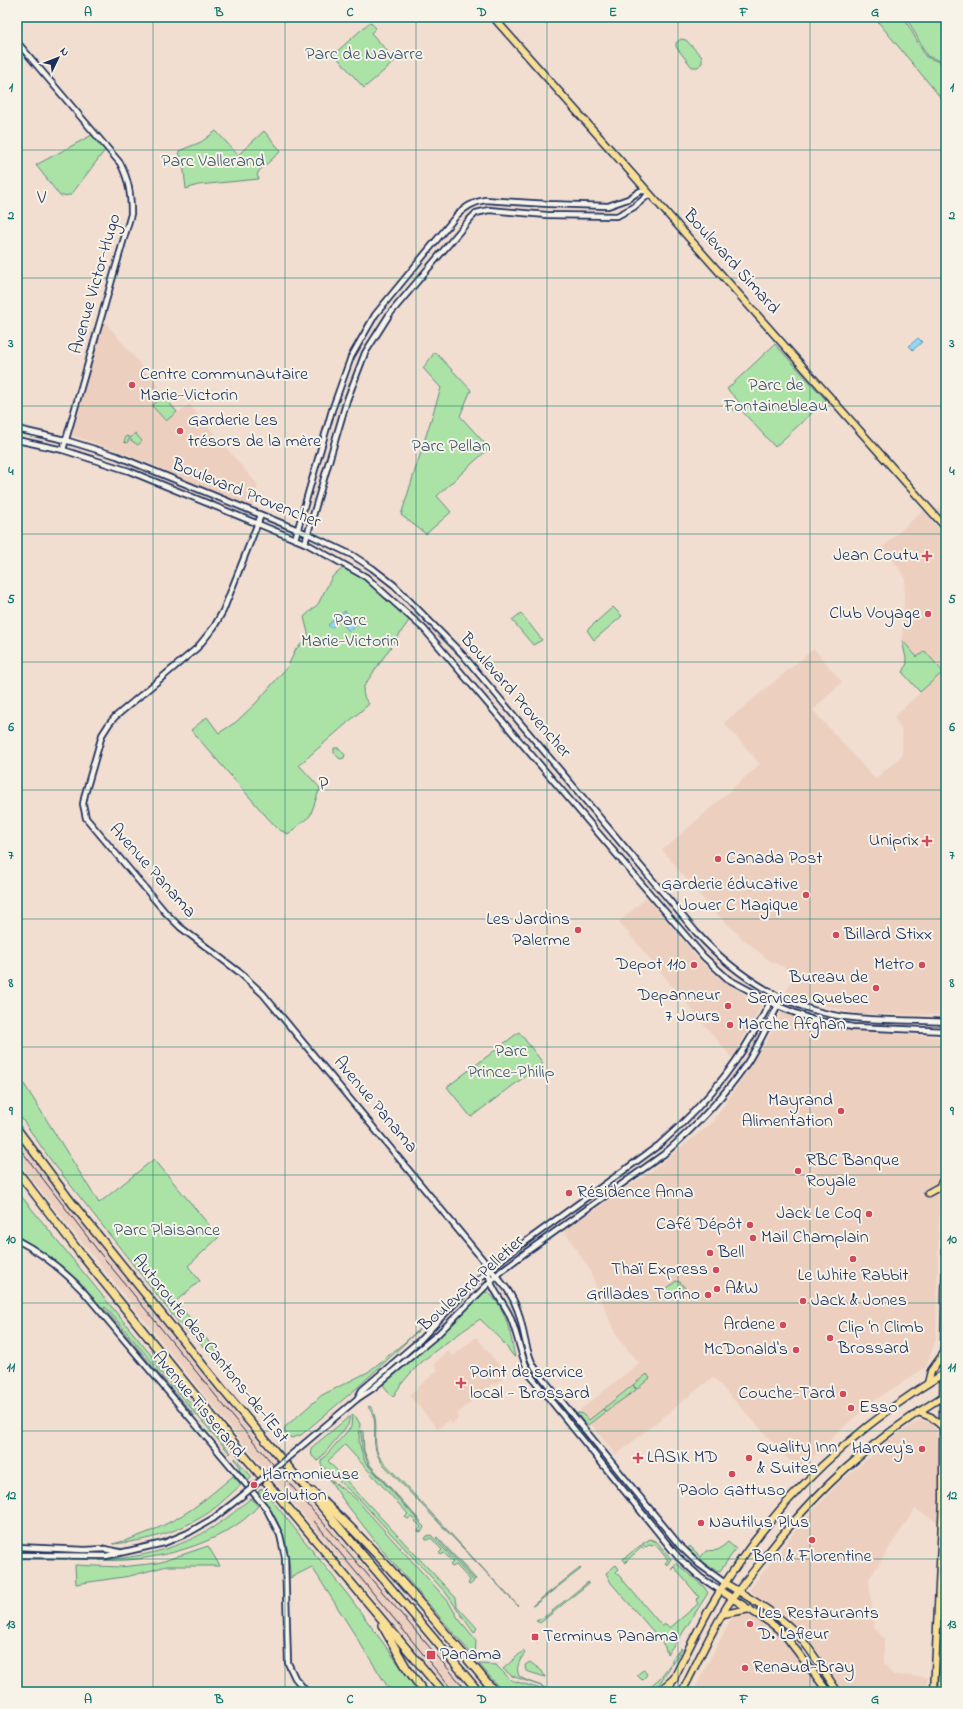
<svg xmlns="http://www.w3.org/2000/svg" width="963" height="1709" font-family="'Indie Flower',sans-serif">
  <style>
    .built { fill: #edcfbf }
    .green { fill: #abe2a6; stroke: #638882 }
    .water { fill: #91d8f3; stroke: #6294b7 }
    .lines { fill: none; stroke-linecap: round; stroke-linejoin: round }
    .minor-casing { stroke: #1b2f5e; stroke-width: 8 }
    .major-casing { stroke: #1b2f5e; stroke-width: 9 }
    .highway-casing { stroke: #1b2f5e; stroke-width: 10 }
    .minor { stroke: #f7f3e8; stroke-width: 4.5 }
    .major { stroke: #f9df96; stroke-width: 6 }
    .highway { stroke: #f9df96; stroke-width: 7 }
    .tram { stroke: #1b2f5e; stroke-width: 1 }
    .minor-bridge-casing { stroke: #1b2f5e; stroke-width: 8; stroke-linecap: butt }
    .minor-bridge { stroke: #f7f3e8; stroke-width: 4.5 }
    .grid { fill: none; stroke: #0f766e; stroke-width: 1; stroke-opacity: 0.55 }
    .poi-dot { fill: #d1495b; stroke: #f7f3e8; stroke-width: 1.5 }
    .labels { text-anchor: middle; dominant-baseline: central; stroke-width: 4; stroke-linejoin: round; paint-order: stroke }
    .park-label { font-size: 18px; fill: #38536c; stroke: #f7f3e8 }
    .street-label { font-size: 18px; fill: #1b2f5e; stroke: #f7f3e8 }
    .poi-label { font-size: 18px; fill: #1b2f5e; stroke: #f7f3e8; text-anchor: start }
    .neighbourhood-label { font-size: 19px; letter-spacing: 1px; fill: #1b2f5e; stroke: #f7f3e8 }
    .neatline { fill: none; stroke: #0f766e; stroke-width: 1.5 }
    .grid-label { font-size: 13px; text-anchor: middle; font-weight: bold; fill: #0f766e }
  </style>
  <rect width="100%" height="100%" fill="#f1ded0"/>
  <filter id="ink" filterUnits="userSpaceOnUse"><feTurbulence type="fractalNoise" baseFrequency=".025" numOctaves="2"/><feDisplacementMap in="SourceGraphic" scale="8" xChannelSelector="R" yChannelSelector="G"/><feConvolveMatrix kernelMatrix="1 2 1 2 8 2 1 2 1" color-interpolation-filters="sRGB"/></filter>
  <g filter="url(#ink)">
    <g class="built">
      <polygon points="103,319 179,412 189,404 258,485 251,507 129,455 72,435"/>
      <polygon points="946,502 946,520 937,510"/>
      <polygon points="923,510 946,537 946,1015 858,1014 784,995 796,973 770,961 743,939 714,911 689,883 662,849 670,844 760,764 724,723 814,649 842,682 813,710 875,779 902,756 902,732 894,717 943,671 925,651 917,657 902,640 905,579 898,567 882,548"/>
      <polygon points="647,897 699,960 720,978 761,1006 732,1058 619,922"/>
      <polygon points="782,1012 810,1022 862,1030 946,1038 946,1086 940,1173 936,1339 926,1367 875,1400 840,1430 799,1471 713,1377 616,1455 580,1410 639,1363 621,1342 613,1329 589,1269 564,1230 653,1170 713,1122 765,1044"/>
      <polygon points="17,1138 92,1236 222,1398 470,1692 451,1692 227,1423 30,1177 17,1159"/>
      <polygon points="476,1337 505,1372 500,1376 503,1379 495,1386 493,1383 457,1414 459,1417 452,1424 449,1420 438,1429 409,1395 438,1370 434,1364 448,1351 453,1356"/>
      <polygon points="920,1420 930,1423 936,1429 939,1463 938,1522 915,1509 869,1579 874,1627 884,1639 884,1663 893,1675 928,1677 925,1692 843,1692 798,1630 785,1616 749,1590 805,1519 840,1482 893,1437"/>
      <polygon points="739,1613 747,1613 752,1615 776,1632 786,1642 822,1692 693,1692 731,1619"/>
    </g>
    <g class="green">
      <polygon points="874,17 906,17 907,23 926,57 942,63 946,62 946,104"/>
      <polygon points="908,17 946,17 946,61 943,62 927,56 909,22"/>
      <polygon points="370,22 376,28 371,33 391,55 396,51 401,56 364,88 334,54"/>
      <polygon points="681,39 686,40 702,57 702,63 698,67 692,67 676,47 676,43"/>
      <polygon points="216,131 238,155 264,131 281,151 259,171 257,175 259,179 198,185 186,189 184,171 179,151 201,142"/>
      <polygon points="92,135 105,150 71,195 60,196 36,165"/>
      <polygon points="775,344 826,400 775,447 741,410 733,410 732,405 741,404 727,389"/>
      <polygon points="435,352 471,390 460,416 489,448 437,496 451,512 426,534 401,515 441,388 423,368"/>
      <polygon points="163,396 177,412 166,421 152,406"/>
      <polygon points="135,433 142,441 138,445 129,439 127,443 124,442 126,436 131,438"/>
      <path d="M347,565l63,54 -46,67c-2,8 0,12 5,18l-70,61 21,23 -10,28 -22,18 -10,-5 -13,-14 -74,-85 16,-13 12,16 17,-11 20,-19 32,-37 8,-17 13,-12 -5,-20 14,-13 14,-27z"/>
      <polygon points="613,607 622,616 594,640 587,630"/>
      <polygon points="521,613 542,640 533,645 512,620"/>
      <polygon points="902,640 917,657 925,651 943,672 920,692 903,673 907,663"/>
      <polygon points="334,748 339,748 345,755 344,758 340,759 334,753"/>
      <polygon points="519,1032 543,1063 471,1117 447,1087"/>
      <polygon points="17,1073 99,1203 154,1159 219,1237 188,1266 200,1281 176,1301 233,1372 231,1374 179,1323 50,1159 17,1112"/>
      <polygon points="17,1191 231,1453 230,1454 107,1309 105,1307 104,1308 194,1415 194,1416 80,1282 49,1256 17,1236"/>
      <polygon points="676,1281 680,1282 685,1288 673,1297 666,1289"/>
      <path d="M484,1292h3c19,13 24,44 28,66l-16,-21 -19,-18c-31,22 -68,44 -87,78l-10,-12 55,-47z"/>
      <polygon points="436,1314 357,1388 301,1435 291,1438 284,1431 285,1427 322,1395 368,1372 404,1343"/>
      <polygon points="647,1374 650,1378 637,1389 633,1385"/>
      <polygon points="633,1385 636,1390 606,1411 603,1409"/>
      <path d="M370,1406c12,16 0,35 10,52l138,148 -136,-143c-16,-23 1,-38 -14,-56z"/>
      <polygon points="603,1409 605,1412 588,1425 585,1424 577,1413 581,1413 589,1420"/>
      <polygon points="352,1415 356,1417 360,1424 359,1443 365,1462 424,1527 422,1531 419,1532 418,1530 421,1527 411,1517 408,1519 405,1517 408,1514 345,1445 328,1461 456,1598 457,1606 477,1628 474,1633 446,1593 359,1499 321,1465 321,1461 351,1427"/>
      <polygon points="350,1416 348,1425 318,1461 312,1456 311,1448"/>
      <polygon points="361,1431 363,1431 364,1451 370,1465 421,1522 368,1464 362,1448"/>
      <polygon points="235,1458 252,1477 248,1481 239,1470 240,1467 235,1459"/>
      <path d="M233,1476l8,9c-11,9 -21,20 -33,28 -29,19 -61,28 -95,31 27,-7 55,-19 79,-35 14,-10 28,-22 41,-33z"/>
      <polygon points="329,1479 355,1498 448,1601 458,1618 476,1640 475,1658 383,1551 344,1501"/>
      <path d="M262,1488l86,107 69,94 -3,2 1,1h-24l-79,-125 -22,11c0,-34 -11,-60 -32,-86z"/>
      <path d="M251,1498l7,8c-33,39 -110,58 -159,54 41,-2 80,-11 116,-34 13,-8 24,-18 36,-28z"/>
      <polygon points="431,1535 474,1581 470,1585 468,1584 470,1580 456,1565 452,1567 450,1565 453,1562 444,1553 441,1555 439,1553 442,1550 431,1538 427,1540 425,1539 427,1536"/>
      <polygon points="437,1537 476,1579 475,1580 436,1538"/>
      <polygon points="650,1539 657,1542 671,1559 667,1565 665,1563 668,1560 655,1544 652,1546 649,1545 646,1547 642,1544"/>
      <path d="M728,1542l8,7 -16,22c-11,-1 -23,-15 -32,-23l2,-2 11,11 5,-6 12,-1z"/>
      <polygon points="641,1545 644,1549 641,1548 627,1560 626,1563 623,1559"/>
      <polygon points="208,1546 220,1566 167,1566 130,1576 76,1584 75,1565 120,1567 158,1563"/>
      <polygon points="676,1563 704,1587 708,1593 680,1637 667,1654 665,1647 659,1638 611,1583 606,1573 616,1565 619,1569 616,1572 662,1626 666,1624 670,1628 698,1604 696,1600 699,1597 674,1567 671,1570"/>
      <polygon points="580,1568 581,1569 533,1606 533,1605"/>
      <polygon points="588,1582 589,1583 540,1623 536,1621 546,1616"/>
      <polygon points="681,1648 682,1649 654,1692 644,1692 660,1678 672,1662 672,1659"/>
      <path d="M523,1651l2,2c-5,7 -10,14 -6,23 10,8 22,7 32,16l-10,-6 -29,-10 -9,-7z"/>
      <polygon points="530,1662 542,1671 545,1677 526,1671 525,1665"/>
      <polygon points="479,1664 496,1665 511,1680 541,1689 546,1692 503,1692"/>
      <polygon points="644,1669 647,1675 642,1680 637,1675"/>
    </g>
    <g class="water">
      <polygon points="918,338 922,342 913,350 909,346"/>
      <polygon points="345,611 357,625 349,631 340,621 331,628 328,625"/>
    </g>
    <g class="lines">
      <defs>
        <g id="minor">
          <path d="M17,42l103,121c9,17 11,32 11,51l-68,236"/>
          <path d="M17,429l48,11 52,16 191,78 44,21 20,13 22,17 69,70 233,277c41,46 97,81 159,86 30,3 61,2 91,4"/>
          <polyline points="17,440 63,450 129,471 307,544 366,577 424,629 704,957 728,979 778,1006 813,1020 853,1027 946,1031"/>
          <path d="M261,515l-38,96 -9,16 -17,21 -82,69 -6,7 -7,11 -17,59 -2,10 3,14 79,94 15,15 59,45 24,22 244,295c17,25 14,46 24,71 3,8 9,15 14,21l135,165 20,19 25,18"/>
          <path d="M295,539l37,-129 19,-53 24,-42 82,-100c9,-8 16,-13 28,-15l63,4 60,2 20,-7 12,-8h7v5l-13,11 -17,9 -70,-1 -58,-5 -13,3 -6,6 -81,96 -24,38 -18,47 -42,143"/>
          <path d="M17,1240c25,13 46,30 66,51l183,217 14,27 5,22 3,106 7,15 12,14"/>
          <path d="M488,1270c1,16 14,30 21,44 9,20 11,41 21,61l148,182 22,20 21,14"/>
          <path d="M357,1399l15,-10 66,-55 63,-63 24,-18 139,-99c31,-27 59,-56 83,-91 13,-20 23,-43 35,-65"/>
          <path d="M305,1443l52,-44 5,-9 58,-50 53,-56 33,-28 153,-111c52,-46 85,-88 115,-151"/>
          <polyline points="17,1547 85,1550 105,1549 119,1552"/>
          <polyline points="17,1555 106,1556 164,1543 188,1533 214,1518 242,1496"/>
        </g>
        <g id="major">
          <polyline points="493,17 946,528"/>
          <polyline points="928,1193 939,1187 946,1176"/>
          <polyline points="928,1383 931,1371 944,1353"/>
          <polyline points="918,1412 931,1417 943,1427"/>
          <path d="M725,1583c22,14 47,27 66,45 19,18 32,43 47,64"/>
          <polyline points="721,1591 772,1624 784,1634 828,1692"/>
          <polyline points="723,1614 750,1609"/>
          <path d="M667,1692c15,-29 28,-58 44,-86 57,-98 139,-176 235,-234"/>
          <path d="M682,1692c15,-29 28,-58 45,-86 11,-16 24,-32 37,-48 53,-69 106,-117 181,-163"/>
          <polyline points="934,1692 943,1499 943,1404 946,1248"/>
          <polyline points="942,1692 946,1596"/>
        </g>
        <g id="highway">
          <polyline points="17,1129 72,1203 222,1389 479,1692"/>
          <polyline points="17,1171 80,1253 242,1453 443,1692"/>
          <path d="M313,1492c68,60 124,132 182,200"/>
          <polyline points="382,1625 406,1667 424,1692"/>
          <polyline points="659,1692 674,1679"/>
        </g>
      </defs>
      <use href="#minor" class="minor-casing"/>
      <use href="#major" class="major-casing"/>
      <use href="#highway" class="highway-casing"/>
      <use href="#minor" class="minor"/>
      <use href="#major" class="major"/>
      <use href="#highway" class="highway"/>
      <g class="tram">
        <polyline points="17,1145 99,1252 242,1428 468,1692"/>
        <polyline points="314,1521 454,1692"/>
      </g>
      <defs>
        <polyline id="minor-bridge" points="242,1496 305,1443"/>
      </defs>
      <use href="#minor-bridge" class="minor-bridge-casing"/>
      <use href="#minor-bridge" class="minor-bridge"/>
    </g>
  </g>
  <path class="grid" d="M153,17v1675M285,17v1675M416,17v1675M547,17v1675M678,17v1675M810,17v1675M17,150h929M17,278h929M17,406h929M17,534h929M17,662h929M17,790h929M17,919h929M17,1047h929M17,1175h929M17,1303h929M17,1431h929M17,1559h929"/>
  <g class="poi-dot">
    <circle cx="132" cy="385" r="4"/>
    <circle cx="180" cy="431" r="4"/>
    <path d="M925 550h4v4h4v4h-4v4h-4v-4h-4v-4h4z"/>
    <circle cx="928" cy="614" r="4"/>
    <path d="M925 835h4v4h4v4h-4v4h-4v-4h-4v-4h4z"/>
    <circle cx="718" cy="859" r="4"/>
    <circle cx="806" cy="895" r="4"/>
    <circle cx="578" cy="930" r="4"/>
    <circle cx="836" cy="935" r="4"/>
    <circle cx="694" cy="965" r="4"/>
    <circle cx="922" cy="965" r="4"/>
    <circle cx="876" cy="988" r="4"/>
    <circle cx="728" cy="1006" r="4"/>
    <circle cx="730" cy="1025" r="4"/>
    <circle cx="841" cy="1111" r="4"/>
    <circle cx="798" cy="1171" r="4"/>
    <circle cx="569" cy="1193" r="4"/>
    <circle cx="869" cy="1214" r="4"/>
    <circle cx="750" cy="1225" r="4"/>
    <circle cx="753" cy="1238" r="4"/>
    <circle cx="710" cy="1253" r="4"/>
    <circle cx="853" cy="1259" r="4"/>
    <circle cx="716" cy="1270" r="4"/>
    <circle cx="717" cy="1289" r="4"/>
    <circle cx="708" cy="1295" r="4"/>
    <circle cx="803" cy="1301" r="4"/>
    <circle cx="783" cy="1325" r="4"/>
    <circle cx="830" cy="1338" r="4"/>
    <circle cx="796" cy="1350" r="4"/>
    <path d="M459 1377h4v4h4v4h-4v4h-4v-4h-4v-4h4z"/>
    <circle cx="843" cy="1394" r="4"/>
    <circle cx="851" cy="1408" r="4"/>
    <circle cx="922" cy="1449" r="4"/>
    <path d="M636 1452h4v4h4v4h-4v4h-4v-4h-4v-4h4z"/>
    <circle cx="749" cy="1458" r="4"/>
    <circle cx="732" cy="1474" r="4"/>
    <circle cx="254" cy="1485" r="4"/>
    <circle cx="701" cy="1523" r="4"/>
    <circle cx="812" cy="1540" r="4"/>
    <circle cx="750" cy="1624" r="4"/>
    <rect x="531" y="1633" width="8" height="8" rx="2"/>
    <rect x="426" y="1650" width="10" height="10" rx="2"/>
    <circle cx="745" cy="1668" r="4"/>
  </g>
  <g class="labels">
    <g class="park-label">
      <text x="364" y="55">Parc de Navarre</text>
      <text x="213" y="162">Parc Vallerand</text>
      <text x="776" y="386">Parc de<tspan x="776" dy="21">Fontainebleau</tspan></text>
      <text x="451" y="447">Parc Pellan</text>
      <text x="350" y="621">Parc<tspan x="350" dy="21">Marie-Victorin</tspan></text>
      <text x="511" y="1052">Parc<tspan x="511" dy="21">Prince-Philip</tspan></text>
      <text x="167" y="1231">Parc Plaisance</text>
    </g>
    <g class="street-label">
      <text transform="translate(731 262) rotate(48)">Boulevard Simard</text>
      <text transform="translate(96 284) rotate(-74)">Avenue Victor-Hugo</text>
      <text transform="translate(246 494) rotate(22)">Boulevard Provencher</text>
      <text transform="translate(515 696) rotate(49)">Boulevard Provencher</text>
      <text transform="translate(152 871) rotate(48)">Avenue Panama</text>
      <text transform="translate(375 1105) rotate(50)">Avenue Panama</text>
      <text transform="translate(472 1284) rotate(-42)">Boulevard Pelletier</text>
      <text transform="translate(210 1349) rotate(51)">Autoroute des Cantons-de-l'Est</text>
      <text transform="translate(198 1405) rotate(50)">Avenue Tisserand</text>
    </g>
    <g class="poi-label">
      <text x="140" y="375">Centre communautaire<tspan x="140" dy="21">Marie-Victorin</tspan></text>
      <text x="188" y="421">Garderie Les<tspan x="188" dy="21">trésors de la mère</tspan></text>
      <text x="919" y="556" text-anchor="end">Jean Coutu</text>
      <text x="920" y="614" text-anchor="end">Club Voyage</text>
      <text x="919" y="841" text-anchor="end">Uniprix</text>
      <text x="726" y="859">Canada Post</text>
      <text x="798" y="885" text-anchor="end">Garderie éducative<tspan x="798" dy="21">Jouer C Magique</tspan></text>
      <text x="570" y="920" text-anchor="end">Les Jardins<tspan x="570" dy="21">Palerme</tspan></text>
      <text x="844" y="935">Billard Stixx</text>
      <text x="686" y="965" text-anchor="end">Depot 110</text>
      <text x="914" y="965" text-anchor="end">Metro</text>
      <text x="868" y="978" text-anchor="end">Bureau de<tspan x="868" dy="21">Services Quebec</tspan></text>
      <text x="720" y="996" text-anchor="end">Depanneur<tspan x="720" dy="21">7 Jours</tspan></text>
      <text x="738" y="1025">Marche Afghan</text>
      <text x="833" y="1101" text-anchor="end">Mayrand<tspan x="833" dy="21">Alimentation</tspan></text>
      <text x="806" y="1161">RBC Banque<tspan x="806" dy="21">Royale</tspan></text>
      <text x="577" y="1193">Résidence Anna</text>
      <text x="861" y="1214" text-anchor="end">Jack Le Coq</text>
      <text x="742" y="1225" text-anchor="end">Café Dépôt</text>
      <text x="761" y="1238">Mail Champlain</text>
      <text x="718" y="1253">Bell</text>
      <text x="708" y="1270" text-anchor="end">Thaï Express</text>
      <text x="853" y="1276" text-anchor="middle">Le White Rabbit</text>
      <text x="725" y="1289">A&amp;W</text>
      <text x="700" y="1295" text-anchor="end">Grillades Torino</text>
      <text x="811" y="1301">Jack &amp; Jones</text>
      <text x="775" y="1325" text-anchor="end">Ardene</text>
      <text x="838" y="1328">Clip ‘n Climb<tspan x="838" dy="21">Brossard</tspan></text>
      <text x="788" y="1350" text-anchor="end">McDonald's</text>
      <text x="470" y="1373">Point de service<tspan x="470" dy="21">local - Brossard</tspan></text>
      <text x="835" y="1394" text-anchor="end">Couche-Tard</text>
      <text x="859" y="1408">Esso</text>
      <text x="757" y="1448">Quality Inn<tspan x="757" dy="21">&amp; Suites</tspan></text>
      <text x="914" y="1449" text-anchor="end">Harvey's</text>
      <text x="647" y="1458">LASIK MD</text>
      <text x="262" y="1475">Harmonieuse<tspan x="262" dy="21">évolution</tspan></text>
      <text x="732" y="1491" text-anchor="middle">Paolo Gattuso</text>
      <text x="709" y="1523">Nautilus Plus</text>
      <text x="812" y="1557" text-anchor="middle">Ben &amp; Florentine</text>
      <text x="758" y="1614">Les Restaurants<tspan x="758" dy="21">D. Lafleur</tspan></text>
      <text x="543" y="1637">Terminus Panama</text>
      <text x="440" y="1655">Panama</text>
      <text x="753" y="1668">Renaud-Bray</text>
    </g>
    <g class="neighbourhood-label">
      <text x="42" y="198">V</text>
      <text x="324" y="784">P</text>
    </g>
  </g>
  <rect width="963" height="1709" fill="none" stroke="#f7f3e8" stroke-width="44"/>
  <g transform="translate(58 58) rotate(47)" stroke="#f7f3e8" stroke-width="3" paint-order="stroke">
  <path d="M0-3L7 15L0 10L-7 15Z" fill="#1b2f5e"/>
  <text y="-6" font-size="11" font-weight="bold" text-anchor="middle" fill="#1b2f5e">N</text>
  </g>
  <rect x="22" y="22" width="919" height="1665" class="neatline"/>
  <g class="grid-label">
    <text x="88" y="16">A</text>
    <text x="219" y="16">B</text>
    <text x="350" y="16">C</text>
    <text x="482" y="16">D</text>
    <text x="613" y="16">E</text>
    <text x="744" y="16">F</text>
    <text x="875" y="16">G</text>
    <text x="11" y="91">1</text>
    <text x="952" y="91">1</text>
    <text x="11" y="219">2</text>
    <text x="952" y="219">2</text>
    <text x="11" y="347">3</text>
    <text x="952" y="347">3</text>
    <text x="11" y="475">4</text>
    <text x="952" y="475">4</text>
    <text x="11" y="603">5</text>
    <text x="952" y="603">5</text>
    <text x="11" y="731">6</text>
    <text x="952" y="731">6</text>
    <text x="11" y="859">7</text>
    <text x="952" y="859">7</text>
    <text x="11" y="987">8</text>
    <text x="952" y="987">8</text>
    <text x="11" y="1115">9</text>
    <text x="952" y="1115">9</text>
    <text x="11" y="1243">10</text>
    <text x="952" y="1243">10</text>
    <text x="11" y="1371">11</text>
    <text x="952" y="1371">11</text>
    <text x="11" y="1499">12</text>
    <text x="952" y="1499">12</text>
    <text x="11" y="1628">13</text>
    <text x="952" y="1628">13</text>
    <text x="88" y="1703">A</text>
    <text x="219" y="1703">B</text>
    <text x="350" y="1703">C</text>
    <text x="482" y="1703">D</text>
    <text x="613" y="1703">E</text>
    <text x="744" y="1703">F</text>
    <text x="875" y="1703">G</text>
  </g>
</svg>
